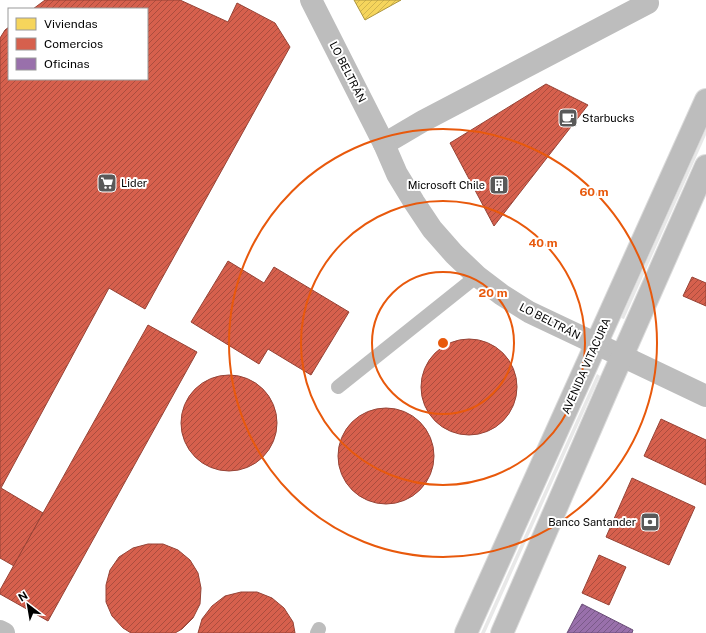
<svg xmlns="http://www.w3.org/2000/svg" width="706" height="633" font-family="'Public Sans',sans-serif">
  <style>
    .green { fill: #e8e8e8 }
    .homes { fill: url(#homes-hatch); stroke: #ac9540 }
    .shops { fill: url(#shops-hatch); stroke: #964336 }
    .offices { fill: url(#offices-hatch); stroke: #6b4e78 }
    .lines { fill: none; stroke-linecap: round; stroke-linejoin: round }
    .primary-casing { stroke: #dbdbdb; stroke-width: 24 }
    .service { stroke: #bdbdbd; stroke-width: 14 }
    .minor { stroke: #bdbdbd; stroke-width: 22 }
    .tertiary { stroke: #bdbdbd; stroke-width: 22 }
    .primary { stroke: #bdbdbd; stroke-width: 22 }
    .ring { fill: none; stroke: #e8590c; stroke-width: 2 }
    .labels { text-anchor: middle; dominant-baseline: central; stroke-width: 4; stroke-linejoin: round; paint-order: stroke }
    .street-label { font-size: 11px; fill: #000; stroke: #fff }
    .poi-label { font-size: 11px; fill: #000; stroke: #fff; text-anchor: start }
    .centre { fill: #e8590c; stroke: #fff; stroke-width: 2 }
    .ring-label { font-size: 12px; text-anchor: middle; font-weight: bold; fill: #e8590c; stroke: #fff; stroke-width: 4; stroke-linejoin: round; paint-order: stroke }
  </style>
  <defs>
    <pattern id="homes-hatch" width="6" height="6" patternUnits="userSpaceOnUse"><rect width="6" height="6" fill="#f6d55c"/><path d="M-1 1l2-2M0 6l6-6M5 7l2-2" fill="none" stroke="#d1b54e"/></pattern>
    <pattern id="shops-hatch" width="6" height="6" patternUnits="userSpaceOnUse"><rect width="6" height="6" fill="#d6604d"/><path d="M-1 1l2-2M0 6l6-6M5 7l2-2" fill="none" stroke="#ab4d3e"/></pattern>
    <pattern id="offices-hatch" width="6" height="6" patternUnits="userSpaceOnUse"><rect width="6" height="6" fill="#9970ab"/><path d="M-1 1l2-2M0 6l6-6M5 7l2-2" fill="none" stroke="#7a5a89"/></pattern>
  </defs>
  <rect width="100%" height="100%" fill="#fff"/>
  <g class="green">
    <polygon points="706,129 706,135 624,319 621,318"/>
    <polygon points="597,374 600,376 485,633 481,633"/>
  </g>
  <polygon class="homes" points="354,0 401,0 365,20"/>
  <g class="shops">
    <polygon points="45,0 180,0 228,22 237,3 275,23 290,47 145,309 109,288 1,488 43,513 14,566 0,558 0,38 5,30 9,27 9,79 147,79 147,9 33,9"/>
    <polygon points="546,84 588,105 494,226 450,143"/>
    <polygon points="228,261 264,283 274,267 349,312 311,375 268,349 259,364 191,322"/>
    <polygon points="692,277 706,283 706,306 683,296"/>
    <polygon points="148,325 197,352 48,621 0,594 0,590"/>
    <circle cx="469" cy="387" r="48"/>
    <circle cx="229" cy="423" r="48"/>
    <circle cx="386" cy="456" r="48"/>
    <polygon points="661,419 706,440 706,485 644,456"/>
    <polygon points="632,478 695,507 669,565 606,537"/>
    <polygon points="148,544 163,544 178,550 190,560 198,573 201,588 200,604 193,618 182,629 175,633 131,633 123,628 112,616 106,602 106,585 110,570 119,557 133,548"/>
    <polygon points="599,555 626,567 609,605 582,593"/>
    <polygon points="241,592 257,592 272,598 284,608 293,622 295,633 198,633 202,619 212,606 225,596"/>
  </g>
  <polygon class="offices" points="582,604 633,630 632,633 567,633"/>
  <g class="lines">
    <defs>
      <g id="primary">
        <path d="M466,633c81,-178 160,-356 240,-533"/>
        <polyline points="502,633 608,388 706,166"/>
      </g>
    </defs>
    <use href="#primary" class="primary-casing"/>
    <g class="service">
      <polyline points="338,387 477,276"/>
      <polyline points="317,633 319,629"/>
    </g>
    <g class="minor">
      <polyline points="384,144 423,121 648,3 646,0"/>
      <polyline points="622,356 706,396"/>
    </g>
    <g class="tertiary">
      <polyline points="311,0 384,144 397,174 414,202 432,229 454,254 477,276 502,295 529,312 622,356"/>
      <polyline points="0,631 4,633"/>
    </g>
    <use href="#primary" class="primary"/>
  </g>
  <g class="ring">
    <circle cx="443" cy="343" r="71"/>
    <circle cx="443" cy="343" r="142"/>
    <circle cx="443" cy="343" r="214"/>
  </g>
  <defs>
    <symbol id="cafe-square" viewBox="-11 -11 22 22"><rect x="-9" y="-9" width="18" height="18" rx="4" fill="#595959" stroke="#fff"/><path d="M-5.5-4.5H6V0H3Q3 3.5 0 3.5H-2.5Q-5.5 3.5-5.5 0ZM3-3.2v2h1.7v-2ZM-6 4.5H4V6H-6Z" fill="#fff"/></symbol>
    <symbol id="supermarket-square" viewBox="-11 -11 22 22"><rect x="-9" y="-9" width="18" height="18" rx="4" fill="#595959" stroke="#fff"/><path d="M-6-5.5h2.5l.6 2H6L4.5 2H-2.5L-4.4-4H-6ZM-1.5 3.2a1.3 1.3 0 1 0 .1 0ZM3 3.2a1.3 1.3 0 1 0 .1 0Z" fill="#fff"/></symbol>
    <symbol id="building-square" viewBox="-11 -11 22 22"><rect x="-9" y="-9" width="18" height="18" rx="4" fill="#595959" stroke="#fff"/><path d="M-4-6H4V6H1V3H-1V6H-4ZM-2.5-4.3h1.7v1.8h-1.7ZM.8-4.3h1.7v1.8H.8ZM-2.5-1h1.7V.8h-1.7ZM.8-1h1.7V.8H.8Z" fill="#fff"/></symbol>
    <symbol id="bank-square" viewBox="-11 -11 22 22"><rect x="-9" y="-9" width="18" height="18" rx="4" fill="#595959" stroke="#fff"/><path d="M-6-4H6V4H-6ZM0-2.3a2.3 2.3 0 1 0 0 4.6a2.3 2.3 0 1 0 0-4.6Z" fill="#fff"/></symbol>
  </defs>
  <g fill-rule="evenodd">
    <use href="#cafe-square" x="557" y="107" width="22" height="22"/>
    <use href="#supermarket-square" x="96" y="172" width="22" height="22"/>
    <use href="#building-square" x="488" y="174" width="22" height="22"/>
    <use href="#bank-square" x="639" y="511" width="22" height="22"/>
  </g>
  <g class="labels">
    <g class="street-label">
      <text transform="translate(348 72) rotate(63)">LO BELTRÁN</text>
      <text transform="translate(550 321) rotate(27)">LO BELTRÁN</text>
      <text transform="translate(586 366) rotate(-66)">AVENIDA VITACURA</text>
    </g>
    <g class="poi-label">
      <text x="582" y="118">Starbucks</text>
      <text x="121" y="183">Lider</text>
      <text x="485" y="185" text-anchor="end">Microsoft Chile</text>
      <text x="636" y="522" text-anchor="end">Banco Santander</text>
    </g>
  </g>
  <circle cx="443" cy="343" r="6" class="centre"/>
  <g class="ring-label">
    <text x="594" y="196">60 m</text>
    <text x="543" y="247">40 m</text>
    <text x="493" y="297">20 m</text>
  </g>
  <rect x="8" y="8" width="140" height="72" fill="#ffffff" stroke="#999999"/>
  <rect x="16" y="18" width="20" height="12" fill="#f6d55c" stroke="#999999"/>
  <text x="44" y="28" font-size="12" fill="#000000">Viviendas</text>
  <rect x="16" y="38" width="20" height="12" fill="#d6604d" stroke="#999999"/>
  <text x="44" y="48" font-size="12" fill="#000000">Comercios</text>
  <rect x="16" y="58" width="20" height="12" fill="#9970ab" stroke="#999999"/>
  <text x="44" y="68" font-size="12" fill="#000000">Oficinas</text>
  <g transform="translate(28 605) rotate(329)" stroke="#ffffff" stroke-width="3" paint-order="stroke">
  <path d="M0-3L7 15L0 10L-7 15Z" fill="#000000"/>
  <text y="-6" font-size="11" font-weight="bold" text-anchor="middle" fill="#000000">N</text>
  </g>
</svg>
